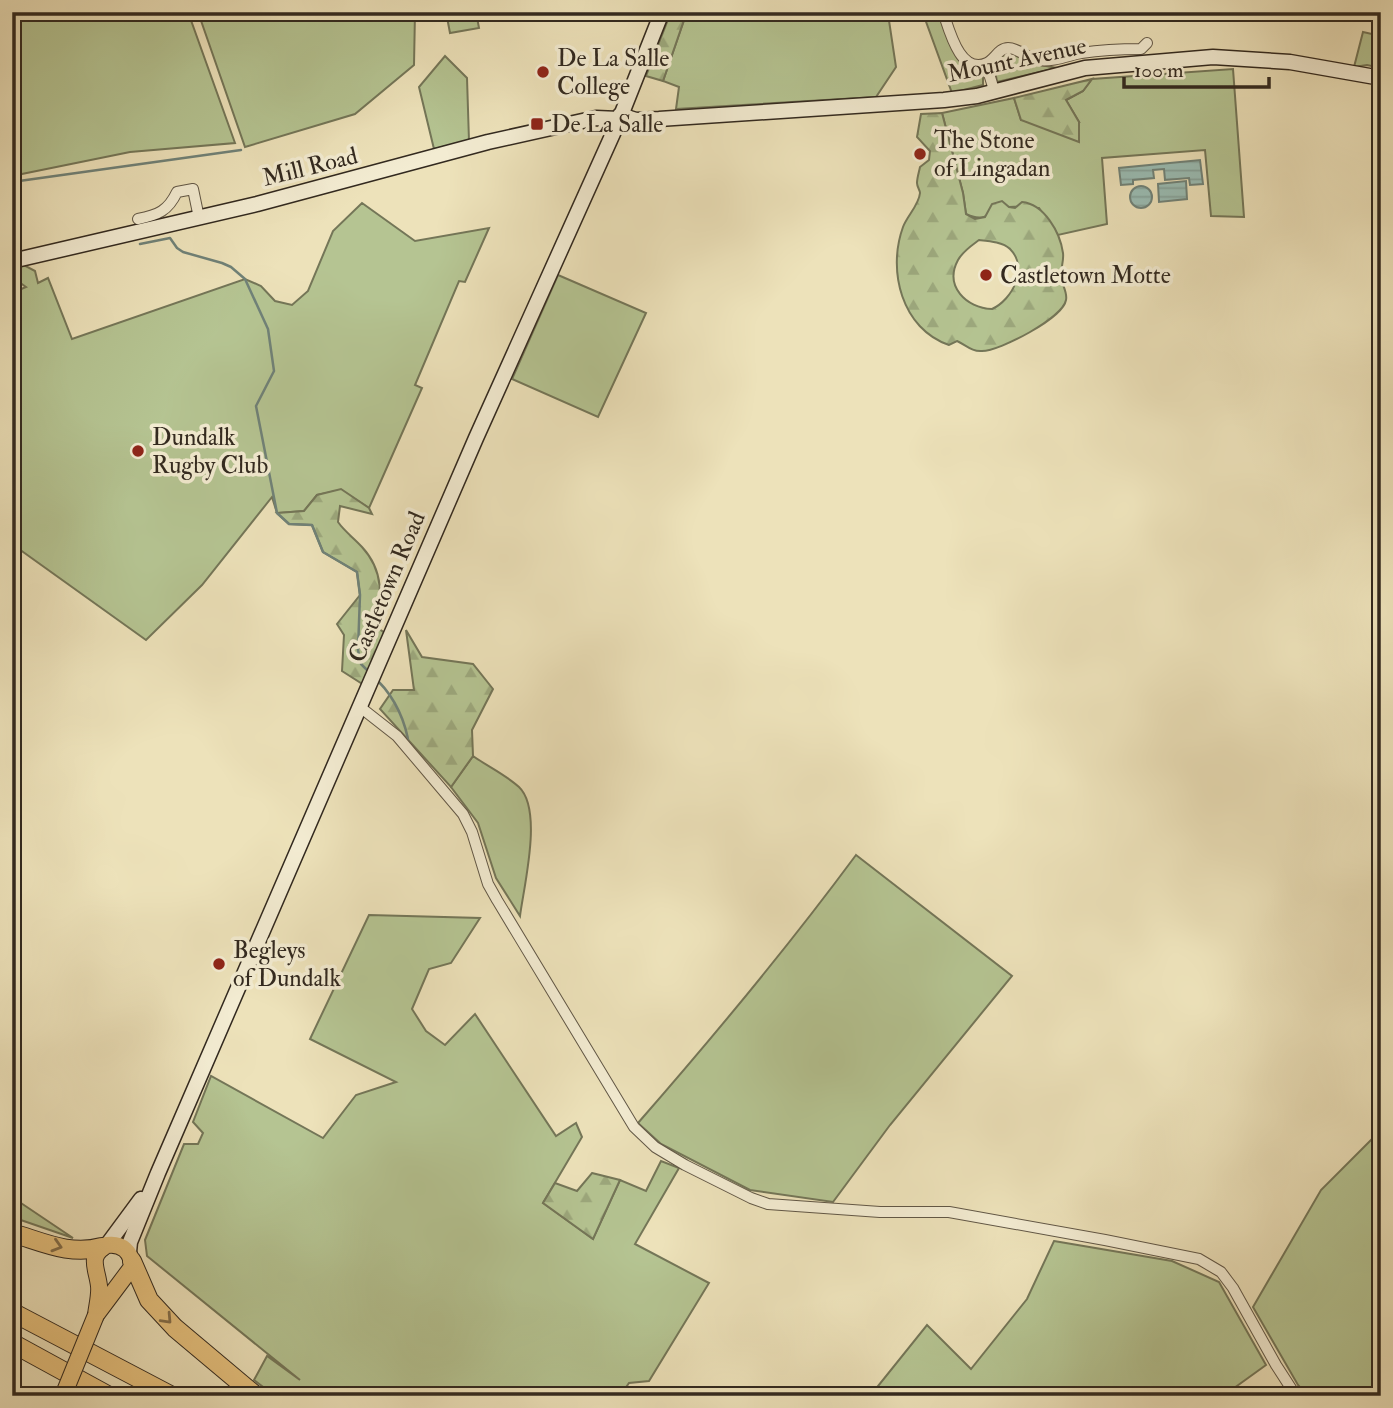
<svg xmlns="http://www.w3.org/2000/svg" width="1393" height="1408" font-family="'IM FELL Double Pica',serif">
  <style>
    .green { fill: #b5c492; stroke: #747658; stroke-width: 2 }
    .forest { fill: url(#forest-firs); stroke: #747658; stroke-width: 2; fill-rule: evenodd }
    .water { fill: url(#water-rules); stroke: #708278; stroke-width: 2 }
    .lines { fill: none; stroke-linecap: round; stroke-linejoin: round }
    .stream { stroke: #708278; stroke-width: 2.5 }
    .street-casing { stroke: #615746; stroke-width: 12 }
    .secondary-casing { stroke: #32291f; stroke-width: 17 }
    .primary-casing { stroke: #32291f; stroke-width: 18 }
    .highway-casing { stroke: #32291f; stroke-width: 20 }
    .street { stroke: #f3ecd2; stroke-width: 10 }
    .secondary { stroke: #f3ecd2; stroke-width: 14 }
    .primary { stroke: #e6c17d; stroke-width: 16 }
    .highway { stroke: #e6c17d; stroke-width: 18 }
    .primary-bridge-casing { stroke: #32291f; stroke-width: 18; stroke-linecap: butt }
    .primary-bridge { stroke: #e6c17d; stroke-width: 16 }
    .oneway { stroke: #836d49 }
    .poi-dot { fill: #8f2418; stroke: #f3ecd2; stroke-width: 2.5 }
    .labels { text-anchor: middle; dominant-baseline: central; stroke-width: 7; stroke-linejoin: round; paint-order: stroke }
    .poi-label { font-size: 24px; fill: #32291f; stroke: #f3ecd2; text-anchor: start }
    .street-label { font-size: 24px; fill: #32291f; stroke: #f3ecd2 }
  </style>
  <defs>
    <pattern id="forest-firs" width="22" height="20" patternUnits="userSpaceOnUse" patternTransform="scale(1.75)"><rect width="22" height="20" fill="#b5c492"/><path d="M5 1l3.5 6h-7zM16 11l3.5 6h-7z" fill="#9ca87d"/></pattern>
    <pattern id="water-rules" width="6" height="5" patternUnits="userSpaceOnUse" patternTransform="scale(1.75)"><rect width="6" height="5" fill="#9abdb4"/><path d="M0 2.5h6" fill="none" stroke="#85a29a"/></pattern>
  </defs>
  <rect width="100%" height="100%" fill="#ede2ba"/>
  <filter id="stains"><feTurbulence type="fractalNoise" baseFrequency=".00286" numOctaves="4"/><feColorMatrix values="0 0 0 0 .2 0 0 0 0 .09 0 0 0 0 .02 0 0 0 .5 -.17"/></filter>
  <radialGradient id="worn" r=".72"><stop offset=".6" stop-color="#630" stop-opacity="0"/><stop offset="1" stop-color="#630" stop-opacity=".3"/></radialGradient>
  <g class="green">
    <polygon points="12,12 188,12 235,143 130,152 12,176"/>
    <polygon points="198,12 415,12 414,65 355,114 245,147"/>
    <polygon points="446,12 476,12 479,28 450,33"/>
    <polygon points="680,12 891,12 888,14 896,67 876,97 676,109 679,87 663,81 684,20"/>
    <polygon points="920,12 939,12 957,58 967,67 983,71 983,85 952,93 925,19"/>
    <polygon points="1363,32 1381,36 1381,68 1367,65 1354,67"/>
    <polygon points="1004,54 1015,55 1030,63 1057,68 997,82 994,64"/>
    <polygon points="445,56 467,78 469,141 434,149 419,87"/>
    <path d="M1233,69l11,148 -33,-1 -6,-66 -103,8 5,66 -49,11 -19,-27c-10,0 -21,-2 -30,-1 -18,3 -23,17 -43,7l-3,-21 -21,-80 72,-15 7,22 58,2 -13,-22 17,-9 9,-12z"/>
    <polygon points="362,203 415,241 489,228 465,282 459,281 415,385 422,388 369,508 341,490 317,495 304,511 277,513 272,497 202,585 146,640 12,544 12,293 26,287 12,277 12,266 22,264 35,271 38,283 48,278 72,339 245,279 261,286 275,301 292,305 308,291 333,231"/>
    <polygon points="558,275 646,313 598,417 512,379"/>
    <path d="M473,756c14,10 33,19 46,31 24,23 5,98 1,129l-24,-38 -18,-55 -27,-36z"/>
    <path d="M856,855l156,121 -122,149 -57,77 -83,-12 -89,-46 -23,-21c76,-87 150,-176 218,-268z"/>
    <polygon points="369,915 480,918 451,963 429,969 412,1009 426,1031 445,1045 475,1014 556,1136 576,1123 582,1137 543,1203 593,1239 620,1180 646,1191 661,1161 679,1168 635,1244 709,1283 649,1381 629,1383 620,1396 275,1396 254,1380 267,1356 300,1380 147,1256 145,1240 184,1144 198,1144 203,1133 193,1122 211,1076 323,1138 356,1095 396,1082 310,1039"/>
    <polygon points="1381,1130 1381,1396 1308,1396 1298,1385 1253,1307 1321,1190"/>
    <polygon points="12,1197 73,1238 12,1217"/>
    <polygon points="1054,1241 1172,1261 1219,1282 1266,1365 1223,1396 870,1396 927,1325 971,1369 1027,1299"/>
  </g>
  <g class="forest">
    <polygon points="671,12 680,12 684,20 663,81 646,76"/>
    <polygon points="1092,79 1083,91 1066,100 1079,122 1079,142 1021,120 1014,98"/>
    <path d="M942,113l21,80 3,21 9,5 10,-2 7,-13 10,-3 7,6 6,1 7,-6c22,2 38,30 41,51 1,8 -2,14 -2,21 -1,9 7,17 5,26 -3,18 -66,51 -84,51 -10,1 -16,-6 -25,-10l-8,4c-47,-16 -62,-74 -46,-118 4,-11 16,-22 17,-34 0,-3 -3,-6 -3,-10 0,-5 2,-11 3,-16l9,-7 1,-9 -13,-14 4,-23zM979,240c10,1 24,2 31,9 19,19 2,51 -18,60 -26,-1 -48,-23 -34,-49 5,-9 13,-14 21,-20z"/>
    <path d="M341,489l28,19 3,6 -32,-8 -2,16c7,10 16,16 24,25 23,25 19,50 14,80l9,6 -21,52 -22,-14 2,-36 -7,-11 23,-29 -3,-23 -34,-20 -11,-27 -23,-1 -12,-11 27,-2 13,-16z"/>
    <polygon points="406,630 422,657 473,664 493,689 472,730 473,756 451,787 380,709 393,690 414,690"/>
    <polygon points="592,1173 620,1180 593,1239 543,1203 555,1183 577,1191"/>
  </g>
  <g class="water">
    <polygon points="1200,160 1203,184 1190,185 1189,178 1165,180 1164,169 1153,170 1154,178 1133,180 1133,184 1121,185 1119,168"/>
    <polygon points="1186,181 1187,199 1159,202 1158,184"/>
    <circle cx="1141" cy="197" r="11"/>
  </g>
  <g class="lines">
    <g class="stream">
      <polyline points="12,182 241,150"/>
      <polyline points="140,244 170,238 177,248 183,252 222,263 231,267 245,279 268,329 274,371 256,406 277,513 289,524 312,525 323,552 357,572 360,595 358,650 361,664 368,671"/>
      <path d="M378,681c17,17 28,41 31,65"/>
    </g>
    <defs>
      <g id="street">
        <path d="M943,12c6,17 17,64 44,51 8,-4 12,-15 21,-15 10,0 19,10 30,12 15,2 29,-4 43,-7 20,-3 39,-4 60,-4l6,-6"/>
        <polyline points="986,64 994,90"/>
        <path d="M138,219c20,-4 30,-8 39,-27l16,-3 6,29"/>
        <polyline points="360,707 397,736 463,814 472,832 488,884 497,900 634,1127 655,1147 685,1165 751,1198 768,1204 880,1212 949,1212 1105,1240 1199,1259 1221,1272 1233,1288 1276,1365 1296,1396"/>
      </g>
      <g id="secondary">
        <polyline points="620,115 636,120 659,119 944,100 977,96 1085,68 1213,57 1290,62 1381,78"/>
        <polyline points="12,261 257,204 488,142 596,118 619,119"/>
        <polyline points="107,1245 141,1199"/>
        <polyline points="129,1252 130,1242 158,1173 476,438 620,118 662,12"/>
      </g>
      <path id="primary" d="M107,1245c15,-2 25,7 25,22l-36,48c1,-9 4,-20 3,-29 -2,-18 -12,-30 8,-41z"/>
      <g id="highway">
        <path d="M12,1233c31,9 58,23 90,14"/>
        <polyline points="132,1261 149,1300 175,1328 256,1396"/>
        <polyline points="12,1312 172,1396"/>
        <polyline points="12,1343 109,1396"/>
      </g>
    </defs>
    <use href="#street" class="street-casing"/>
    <use href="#secondary" class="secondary-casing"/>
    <use href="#primary" class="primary-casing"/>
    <use href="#highway" class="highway-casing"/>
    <use href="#street" class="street"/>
    <use href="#secondary" class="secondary"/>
    <use href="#primary" class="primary"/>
    <use href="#highway" class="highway"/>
    <defs>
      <polyline id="primary-bridge" points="63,1396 96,1315"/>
    </defs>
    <use href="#primary-bridge" class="primary-bridge-casing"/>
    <use href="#primary-bridge" class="primary-bridge"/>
  </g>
  <defs><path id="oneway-chevron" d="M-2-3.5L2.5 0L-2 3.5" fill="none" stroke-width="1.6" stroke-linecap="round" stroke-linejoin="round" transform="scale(1.75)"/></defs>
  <g class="oneway">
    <use href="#oneway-chevron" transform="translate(57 1246) rotate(17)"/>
    <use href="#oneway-chevron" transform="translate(167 1319) rotate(47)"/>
  </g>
  <g class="poi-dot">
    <circle cx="543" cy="72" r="7"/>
    <rect x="530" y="117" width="14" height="14" rx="3.5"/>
    <circle cx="920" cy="154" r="7"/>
    <circle cx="986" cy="275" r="7"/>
    <circle cx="138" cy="451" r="7"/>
    <circle cx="219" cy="964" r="7"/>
  </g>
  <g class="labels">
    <g class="poi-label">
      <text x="557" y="58">De La Salle<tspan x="557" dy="28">College</tspan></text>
      <text x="551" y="124">De La Salle</text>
      <text x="934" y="140">The Stone<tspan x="934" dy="28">of Lingadan</tspan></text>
      <text x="1000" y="275">Castletown Motte</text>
      <text x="152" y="437">Dundalk<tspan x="152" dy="28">Rugby Club</tspan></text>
      <text x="233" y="950">Begleys<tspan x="233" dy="28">of Dundalk</tspan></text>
    </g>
    <g class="street-label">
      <text transform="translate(1017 60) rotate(-12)">Mount Avenue</text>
      <text transform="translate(310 167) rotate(-14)">Mill Road</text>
      <text transform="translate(387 587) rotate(-67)">Castletown Road</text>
    </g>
  </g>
  <rect width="1393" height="1408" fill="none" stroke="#ede2ba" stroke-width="42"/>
  <rect x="14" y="14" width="1365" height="1380" fill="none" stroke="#32291f" stroke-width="3.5"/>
  <rect x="21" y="21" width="1351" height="1366" fill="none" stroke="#32291f" stroke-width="2"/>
  <path d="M1124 77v10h145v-10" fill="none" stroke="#32291f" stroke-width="3.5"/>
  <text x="1134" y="77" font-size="21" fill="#32291f" stroke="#f3ecd2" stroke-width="5" paint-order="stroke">100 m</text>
  <rect width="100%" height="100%" filter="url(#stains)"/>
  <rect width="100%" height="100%" fill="url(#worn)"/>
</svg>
